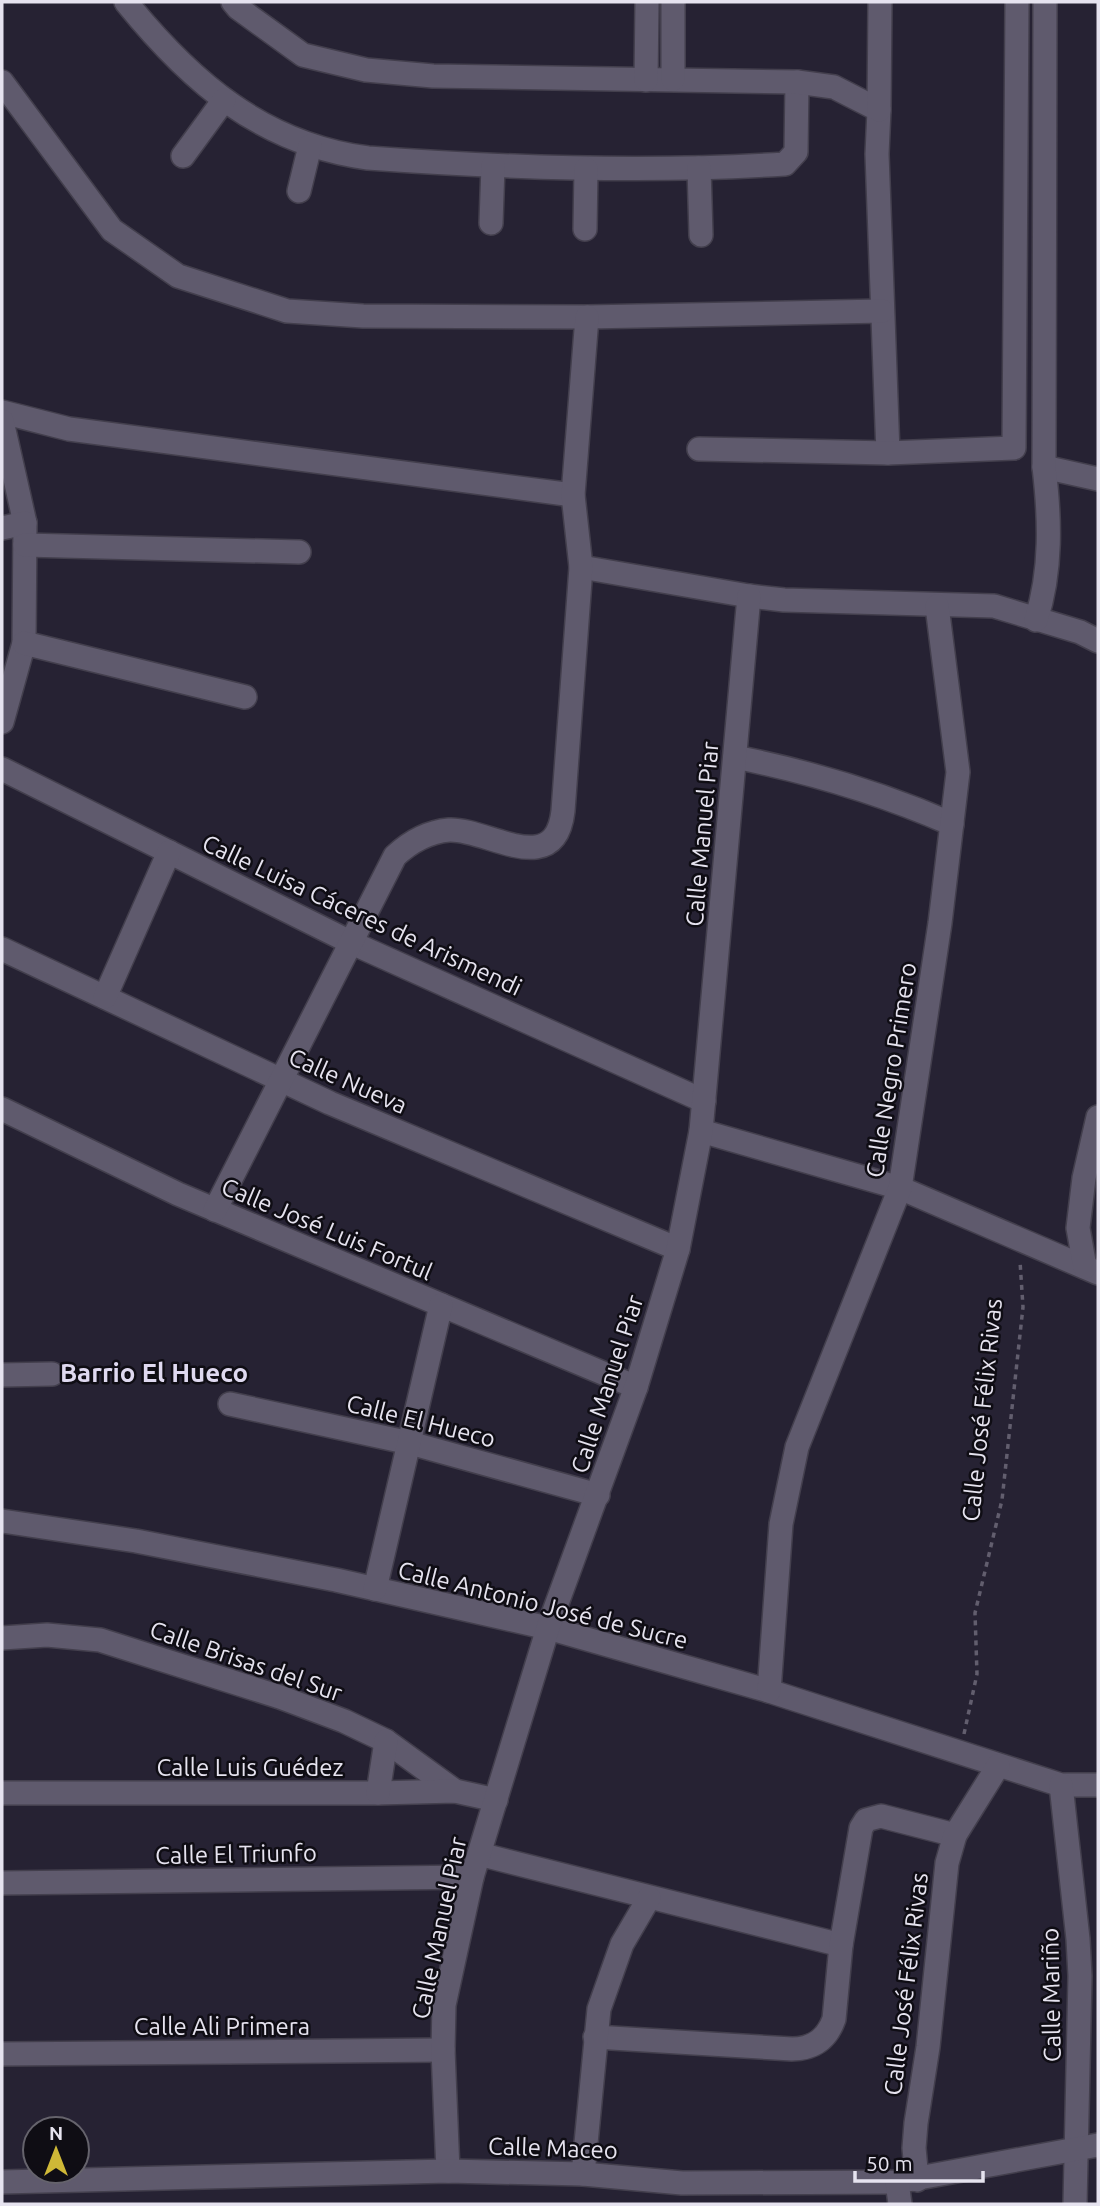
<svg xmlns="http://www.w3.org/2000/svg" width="1100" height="2206" font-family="Ubuntu,sans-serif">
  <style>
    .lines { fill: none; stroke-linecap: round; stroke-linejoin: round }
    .minor-casing { stroke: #433f4d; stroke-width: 26 }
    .path { stroke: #625e6e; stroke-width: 3.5; stroke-dasharray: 5 5; stroke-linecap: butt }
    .minor { stroke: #5f5a6d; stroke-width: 23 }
    .labels { text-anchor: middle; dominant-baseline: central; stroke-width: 5; stroke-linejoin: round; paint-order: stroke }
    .street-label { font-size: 24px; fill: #e6e3ef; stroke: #0f0d14 }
    .neighbourhood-label { font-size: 26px; font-weight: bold; fill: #dfd9f0; stroke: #0f0d14 }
  </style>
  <rect width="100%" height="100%" fill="#262233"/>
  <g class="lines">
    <defs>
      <g id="minor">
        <path d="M126,2c65,80 136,142 242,156 139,10 278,15 417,6l11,-12 1,-70"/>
        <polyline points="233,2 238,8 303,55 366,70 433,76 797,82 834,87 879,110 877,154 888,453"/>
        <polyline points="673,2 673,79"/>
        <polyline points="646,80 647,2"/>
        <polyline points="2,82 112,230 178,276 287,311 363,316 587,317 882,311"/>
        <polyline points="879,110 880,2"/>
        <polyline points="183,156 224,100"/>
        <polyline points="699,168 701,235"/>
        <polyline points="299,191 310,146"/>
        <polyline points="491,223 493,166"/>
        <polyline points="585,229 586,169"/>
        <polyline points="2,412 69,429 573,495"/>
        <polyline points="2,421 25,523 24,643 2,722"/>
        <polyline points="699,449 888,453 1014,448 1017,2"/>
        <polyline points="1044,467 1098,479"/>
        <polyline points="2,528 25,523"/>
        <polyline points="25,545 299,552"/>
        <polyline points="581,567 749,596 784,600 994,606 1080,632 1098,641"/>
        <path d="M1036,620c16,-50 14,-102 8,-153l1,-465"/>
        <polyline points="24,643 245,697"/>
        <path d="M735,757c76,15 146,36 217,67"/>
        <polyline points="2,769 352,943 704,1101"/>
        <polyline points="2,949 330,1103 678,1249"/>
        <polyline points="105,997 169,852"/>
        <polyline points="2,1109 178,1194 636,1387"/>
        <polyline points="701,1131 900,1188 1098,1273"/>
        <path d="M215,1210l180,-354c15,-14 32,-24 54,-26 38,-2 106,51 114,-19l18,-244 -8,-72 14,-178"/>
        <polyline points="1085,1267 1078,1228 1084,1178 1098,1117"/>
        <polyline points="2,1375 52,1374"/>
        <polyline points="230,1404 410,1443 598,1495"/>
        <polyline points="2,1521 136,1541 336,1580 548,1628 769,1691 1061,1785 1098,1785"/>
        <polyline points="375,1589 441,1305"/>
        <polyline points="2,1638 47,1635 100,1640 280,1697 344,1721 386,1741 455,1791"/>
        <polyline points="769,1691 781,1524 797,1447 900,1188 940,923 958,772 937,606"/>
        <polyline points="1061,1785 1078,1939 1080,1976 1075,2204"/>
        <polyline points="2,1793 378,1793 455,1791 496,1800"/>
        <polyline points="378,1793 386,1741"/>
        <polyline points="479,1854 841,1945"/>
        <polyline points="2,1883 472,1877"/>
        <path d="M595,2037l197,12c21,0 35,-10 42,-30l7,-74 20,-117 5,-8 15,-4 74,19"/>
        <polyline points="2,2054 443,2050"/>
        <polyline points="448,2171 443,2050 444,2005 472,1877 548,1628 636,1387 678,1249 701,1131 749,596"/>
        <polyline points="583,2174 599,2009 622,1944 649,1898"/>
        <polyline points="917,2180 914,2148 916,2123 928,2047 947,1863 955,1835 998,1766"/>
        <polyline points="2,2182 448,2171 583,2174 682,2183 897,2182 1098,2145"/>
        <polyline points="897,2182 900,2204"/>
      </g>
    </defs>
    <use href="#minor" class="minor-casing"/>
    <polyline class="path" points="964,1734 977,1674 975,1613 1002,1500 1023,1307 1020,1261"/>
    <use href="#minor" class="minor"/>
  </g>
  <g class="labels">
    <g class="street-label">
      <text transform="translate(702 834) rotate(-85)">Calle Manuel Piar</text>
      <text transform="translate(362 915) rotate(25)">Calle Luisa Cáceres de Arismendi</text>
      <text transform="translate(891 1070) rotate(-81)">Calle Negro Primero</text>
      <text transform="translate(348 1081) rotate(24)">Calle Nueva</text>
      <text transform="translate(327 1229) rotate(23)">Calle José Luis Fortul</text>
      <text transform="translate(607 1384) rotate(-72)">Calle Manuel Piar</text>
      <text transform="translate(982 1410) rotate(-84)">Calle José Félix Rivas</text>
      <text transform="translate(421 1421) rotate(14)">Calle El Hueco</text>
      <text transform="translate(543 1605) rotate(14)">Calle Antonio José de Sucre</text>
      <text transform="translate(246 1661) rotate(19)">Calle Brisas del Sur</text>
      <text x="250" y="1767">Calle Luis Guédez</text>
      <text transform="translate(236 1854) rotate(-1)">Calle El Triunfo</text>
      <text transform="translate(439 1928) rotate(-78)">Calle Manuel Piar</text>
      <text transform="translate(906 1984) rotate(-83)">Calle José Félix Rivas</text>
      <text transform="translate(1051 1995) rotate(-91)">Calle Mariño</text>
      <text x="222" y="2026">Calle Ali Primera</text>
      <text transform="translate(553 2148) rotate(2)">Calle Maceo</text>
    </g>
    <g class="neighbourhood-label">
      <text x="154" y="1372">Barrio El Hueco</text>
    </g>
  </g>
  <rect width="1100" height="2206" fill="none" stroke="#e6e3ef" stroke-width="7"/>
  <g transform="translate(56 2150)"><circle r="33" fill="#0f0d14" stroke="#65636c" stroke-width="2"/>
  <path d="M0-5L12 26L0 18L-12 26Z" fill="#cfb837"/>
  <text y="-10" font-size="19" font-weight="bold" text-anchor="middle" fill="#e6e3ef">N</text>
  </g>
  <path d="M855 2171v10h128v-10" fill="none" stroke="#e6e3ef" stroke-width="3.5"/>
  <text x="866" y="2171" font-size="21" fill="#e6e3ef" stroke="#0f0d14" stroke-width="5" paint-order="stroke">50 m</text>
</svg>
